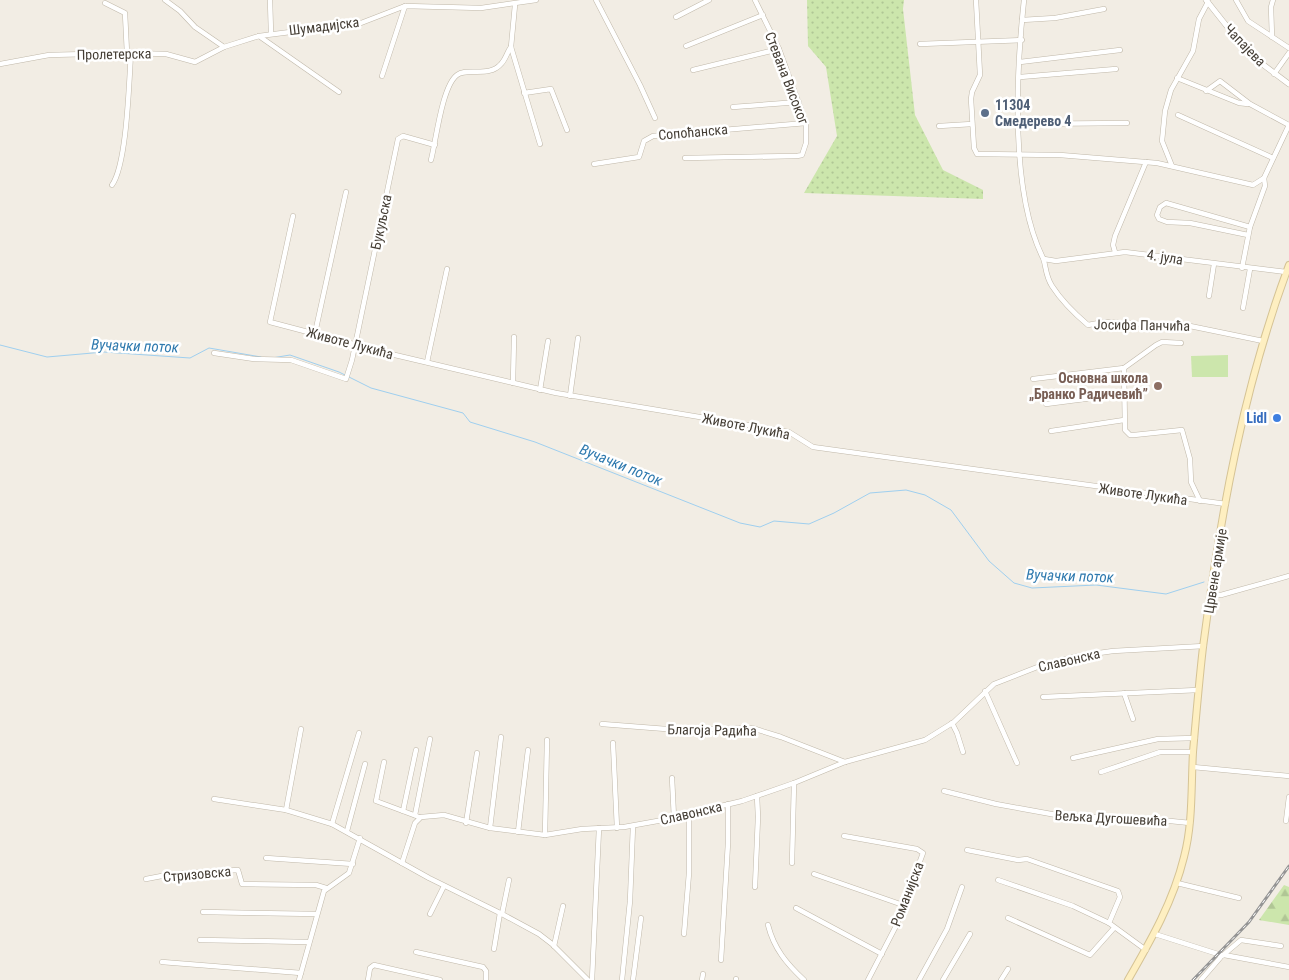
<svg xmlns="http://www.w3.org/2000/svg" width="1289" height="980" font-family="'Roboto Condensed',sans-serif">
  <style>
    .grass { fill: url(#grass-dots) }
    .forest { fill: url(#forest-firs) }
    .pitch { fill: #cce6ac }
    .lines { fill: none; stroke-linecap: round; stroke-linejoin: round }
    .stream { stroke: #9fcfef; stroke-width: 1 }
    .minor-casing { stroke: #c0b8a9; stroke-width: 5.5 }
    .tertiary-casing { stroke: #c0b8a9; stroke-width: 6 }
    .secondary-casing { stroke: #d5c395; stroke-width: 8 }
    .minor { stroke: #fff; stroke-width: 4.5 }
    .tertiary { stroke: #fff; stroke-width: 5 }
    .secondary { stroke: #feefc1; stroke-width: 6 }
    .rail-casing { stroke: #949494; stroke-width: 3 }
    .rail { stroke: #fff; stroke-width: 1; stroke-dasharray: 4; stroke-linecap: butt }
    .service-dot { fill: #5c6f8a; stroke: #fff; stroke-width: 2 }
    .education-dot { fill: #8d6e63; stroke: #fff; stroke-width: 2 }
    .shop-dot { fill: #3f7fe0; stroke: #fff; stroke-width: 2 }
    .labels { text-anchor: middle; dominant-baseline: central; stroke-width: 5; stroke-linejoin: round; paint-order: stroke }
    .street-label { font-size: 14px; fill: #443d34; stroke: #fff }
    .service-label { font-size: 14px; font-weight: bold; fill: #4e5e75; stroke: #fff; text-anchor: start }
    .education-label { font-size: 14px; font-weight: bold; fill: #785e54; stroke: #fff; text-anchor: end }
    .shop-label { font-size: 14px; font-weight: bold; fill: #366cbe; stroke: #fff; text-anchor: end }
    .water-label { font-size: 15px; font-style: italic; fill: #2e79ae; stroke: #fff }
  </style>
  <defs>
    <pattern id="grass-dots" width="8" height="8" patternUnits="userSpaceOnUse" patternTransform="scale(1.25)"><rect width="8" height="8" fill="#cce6ac"/><path d="M2 2h.1M6 6h.1" fill="none" stroke="#b0c695" stroke-width="1.8" stroke-linecap="round"/></pattern>
    <pattern id="forest-firs" width="22" height="20" patternUnits="userSpaceOnUse" patternTransform="scale(1.25)"><rect width="22" height="20" fill="#cce6ac"/><path d="M5 1l3.5 6h-7zM16 11l3.5 6h-7z" fill="#b0c695"/></pattern>
  </defs>
  <rect width="100%" height="100%" fill="#f2ede4"/>
  <polygon class="grass" points="807,0 904,0 903,9 915,115 943,170 983,190 983,199 804,193 837,136 826,67 808,46"/>
  <polygon class="forest" points="1284,885 1289,887 1289,925 1259,920"/>
  <polygon class="pitch" points="1228,355 1228,377 1192,377 1191,356"/>
  <g class="lines">
    <g class="stream">
      <polyline points="0,345 47,357 104,352 190,358 209,348 261,357"/>
      <polyline points="272,358 290,355 339,372 371,388 463,413 470,422 535,442 740,523 760,527 774,521 809,524 834,513 870,493 906,490 925,495 951,510 989,561 1014,583 1032,588 1096,585 1166,594 1204,582"/>
    </g>
    <defs>
      <g id="minor">
        <polyline points="165,0 180,11 195,27 224,47"/>
        <polyline points="270,0 271,33"/>
        <polyline points="596,0 640,85 655,118"/>
        <polyline points="976,0 980,75 972,92 971,99 974,148 977,154 1060,155 1157,163 1253,185 1264,178 1289,125"/>
        <path d="M1024,0c-8,73 -14,192 19,258 3,7 2,17 9,28 9,14 23,28 36,39l16,-3 86,4 73,15"/>
        <polyline points="1236,0 1248,21 1289,48"/>
        <polyline points="105,3 125,13 127,53"/>
        <polyline points="515,5 511,47 540,144"/>
        <polyline points="676,17 709,0"/>
        <polyline points="1022,20 1055,18 1104,9"/>
        <polyline points="259,36 339,92"/>
        <polyline points="1272,37 1271,7 1273,0"/>
        <polyline points="920,44 1022,40"/>
        <polyline points="686,46 763,15"/>
        <polyline points="1020,62 1120,50"/>
        <polyline points="0,64 49,55 127,53 166,54 195,62 224,47 259,36 361,23 405,6 481,8 536,0"/>
        <polyline points="693,70 779,49"/>
        <polyline points="1274,74 1289,53"/>
        <polyline points="382,76 405,6"/>
        <polyline points="1020,77 1116,69"/>
        <polyline points="1177,78 1239,103 1248,104"/>
        <polyline points="1206,91 1220,81 1250,104 1289,125"/>
        <polyline points="524,93 551,89 567,130"/>
        <polyline points="733,107 799,102"/>
        <polyline points="1178,115 1273,158"/>
        <polyline points="1019,124 1127,123"/>
        <polyline points="939,126 972,124"/>
        <polyline points="685,158 797,156 802,155 806,143 806,123 779,49 755,0"/>
        <path d="M431,160c5,-19 11,-74 26,-85 10,-8 32,3 44,-11 5,-5 6,-12 10,-17"/>
        <polyline points="594,164 639,157 644,141 653,136 806,123"/>
        <polyline points="1172,166 1162,141 1165,111 1171,90 1193,51 1199,19 1208,2"/>
        <path d="M112,185c15,-21 17,-103 19,-132"/>
        <polyline points="293,216 270,322 395,355 556,393 789,432 813,447 1226,504"/>
        <polyline points="1248,235 1190,223 1167,222 1159,219 1157,215 1160,207 1166,203 1250,227"/>
        <polyline points="1115,252 1113,245 1115,236 1146,162"/>
        <polyline points="1044,259 1056,261 1125,252 1286,272"/>
        <polyline points="1242,268 1250,227 1265,186 1264,178"/>
        <polyline points="1209,296 1214,264"/>
        <polyline points="1243,308 1250,269"/>
        <polyline points="315,333 346,192"/>
        <polyline points="214,353 254,359 291,360 346,379 352,360 398,139 403,136 435,145"/>
        <polyline points="427,362 447,269"/>
        <polyline points="1124,368 1125,430 1130,435 1134,435 1182,430 1190,459 1191,482 1200,501"/>
        <polyline points="1033,379 1124,368 1156,345 1162,342 1181,343"/>
        <polyline points="513,383 514,337"/>
        <polyline points="540,390 548,341"/>
        <polyline points="570,396 578,338"/>
        <polyline points="1046,404 1123,394"/>
        <polyline points="1051,431 1124,420"/>
        <polyline points="1211,594 1221,595 1289,576"/>
        <polyline points="985,691 1017,763"/>
        <polyline points="1124,693 1133,719"/>
        <polyline points="1043,697 1198,690"/>
        <polyline points="952,723 957,733 963,752"/>
        <polyline points="602,724 679,730 752,728 781,737 845,762"/>
        <polyline points="613,743 617,828"/>
        <polyline points="1073,758 1158,739 1195,738"/>
        <polyline points="384,762 376,801 419,817"/>
        <polyline points="1193,767 1289,776"/>
        <polyline points="1101,772 1160,752 1193,752"/>
        <polyline points="672,778 674,818"/>
        <polyline points="944,791 996,804 1062,816 1141,818 1190,823"/>
        <polyline points="214,799 286,810 332,824 429,878 502,914 539,934 552,944 588,980"/>
        <polyline points="286,810 301,729"/>
        <polyline points="403,811 416,750"/>
        <polyline points="415,815 430,739"/>
        <polyline points="1286,821 1289,797"/>
        <polyline points="466,823 477,753"/>
        <polyline points="332,824 359,733"/>
        <polyline points="490,828 501,737"/>
        <polyline points="347,831 365,764"/>
        <polyline points="518,832 528,750"/>
        <polyline points="545,835 547,740"/>
        <polyline points="844,836 917,849 923,853 896,926 868,980"/>
        <polyline points="967,850 1018,860 1027,859 1118,891 1120,897 1109,923 1146,950"/>
        <polyline points="266,858 353,864"/>
        <polyline points="402,863 415,823 421,817 444,815 490,828 545,835 582,829 624,827 663,820 742,801 794,783 845,762 925,740 954,722 994,684 1045,664 1078,656 1113,651 1204,646"/>
        <polyline points="792,863 794,783"/>
        <polyline points="814,874 903,905"/>
        <polyline points="146,879 172,874 238,870 242,884 316,885 326,888"/>
        <polyline points="998,880 1073,906 1109,923"/>
        <polyline points="1177,883 1239,898"/>
        <polyline points="755,887 758,817 757,796"/>
        <polyline points="796,908 882,954"/>
        <polyline points="203,912 317,914"/>
        <polyline points="430,914 444,886"/>
        <polyline points="502,914 509,880"/>
        <polyline points="1008,918 1090,955 1114,928"/>
        <path d="M768,925c6,24 19,39 36,55"/>
        <polyline points="684,934 689,873 689,814"/>
        <polyline points="1155,934 1221,955 1220,958 1201,980"/>
        <polyline points="200,940 308,942"/>
        <polyline points="554,946 563,906"/>
        <polyline points="494,949 500,913"/>
        <polyline points="416,952 483,967 486,971 486,980"/>
        <polyline points="1224,955 1289,967"/>
        <polyline points="1222,956 1241,940 1281,946"/>
        <polyline points="721,960 728,843 728,804"/>
        <polyline points="162,962 301,973"/>
        <polyline points="299,980 324,891 349,873 360,838"/>
        <polyline points="368,980 370,968 374,965 440,980"/>
        <polyline points="592,980 599,828"/>
        <polyline points="622,980 630,901 633,826"/>
        <polyline points="633,980 641,918"/>
        <polyline points="702,980 703,974"/>
        <polyline points="736,980 736,979"/>
        <polyline points="919,980 947,929 962,887"/>
        <polyline points="943,980 970,934"/>
        <polyline points="1001,980 1008,969"/>
      </g>
      <polyline id="tertiary" points="1206,0 1249,54 1289,84"/>
      <path id="secondary" d="M1128,980c23,-40 45,-78 56,-123 9,-34 7,-70 9,-105 3,-35 6,-70 10,-105 17,-130 40,-259 86,-382"/>
    </defs>
    <use href="#minor" class="minor-casing"/>
    <use href="#tertiary" class="tertiary-casing"/>
    <use href="#secondary" class="secondary-casing"/>
    <use href="#minor" class="minor"/>
    <use href="#tertiary" class="tertiary"/>
    <use href="#secondary" class="secondary"/>
    <defs>
      <polyline id="rail" points="1193,980 1249,922 1289,866"/>
    </defs>
    <use href="#rail" class="rail-casing"/>
    <use href="#rail" class="rail"/>
  </g>
  <circle class="service-dot" cx="985" cy="113" r="5"/>
  <circle class="education-dot" cx="1158" cy="386" r="5"/>
  <circle class="shop-dot" cx="1277" cy="418" r="5"/>
  <g class="labels">
    <g class="street-label">
      <text transform="translate(324 26) rotate(-7)">Шумадијска</text>
      <text transform="translate(1245 45) rotate(46)">Чапајева</text>
      <text transform="translate(114 54) rotate(-1)">Пролетерска</text>
      <text transform="translate(787 78) rotate(69)">Стевана Високог</text>
      <text transform="translate(693 132) rotate(-5)">Сопоћанска</text>
      <text transform="translate(381 222) rotate(-78)">Букуљска</text>
      <text transform="translate(1165 257) rotate(9)">4. јула</text>
      <text transform="translate(1142 325) rotate(1)">Јосифа Панчића</text>
      <text transform="translate(350 343) rotate(15)">Животе Лукића</text>
      <text transform="translate(746 426) rotate(11)">Животе Лукића</text>
      <text transform="translate(1143 494) rotate(8)">Животе Лукића</text>
      <text transform="translate(1215 571) rotate(-81)">Црвене армије</text>
      <text transform="translate(1069 660) rotate(-13)">Славонска</text>
      <text transform="translate(712 730) rotate(1)">Благоја Радића</text>
      <text transform="translate(691 813) rotate(-13)">Славонска</text>
      <text transform="translate(1111 818) rotate(3)">Вељка Дугошевића</text>
      <text transform="translate(197 874) rotate(-5)">Стризовска</text>
      <text transform="translate(907 894) rotate(-69)">Романијска</text>
    </g>
    <g class="service-label">
      <text x="995" y="105">11304<tspan x="995" dy="16">Смедерево 4</tspan></text>
    </g>
    <g class="education-label">
      <text x="1148" y="378">Основна школа<tspan x="1148" dy="16">„Бранко Радичевић”</tspan></text>
    </g>
    <g class="shop-label">
      <text x="1267" y="418">Lidl</text>
    </g>
    <g class="water-label">
      <text transform="translate(135 346) rotate(2)">Вучачки поток</text>
      <text transform="translate(621 465) rotate(22)">Вучачки поток</text>
      <text transform="translate(1070 576) rotate(2)">Вучачки поток</text>
    </g>
  </g>
</svg>
